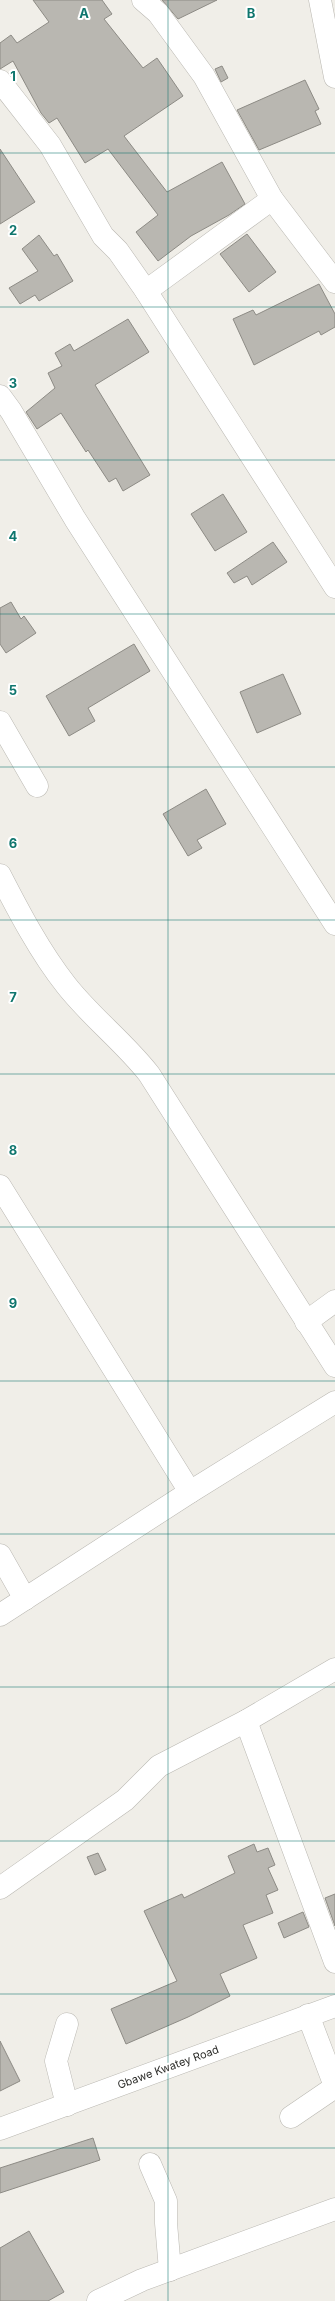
<svg xmlns="http://www.w3.org/2000/svg" width="335" height="2301" font-family="Inter,sans-serif">
  <style>
    .building { fill: #b9b7b1; stroke: #8d8b85 }
    .lines { fill: none; stroke-linecap: round; stroke-linejoin: round }
    .minor-casing { stroke: #bab8b2; stroke-width: 23 }
    .minor { stroke: #fff; stroke-width: 22 }
    .grid { fill: none; stroke: #0f766e; stroke-width: 1; stroke-opacity: 0.55 }
    .labels { text-anchor: middle; dominant-baseline: central; stroke-width: 4; stroke-linejoin: round; paint-order: stroke }
    .street-label { font-size: 11px; fill: #2d2d2a; stroke: #fff }
    .grid-label { font-size: 13px; text-anchor: middle; font-weight: bold; fill: #0f766e; stroke: #fff; stroke-width: 4; stroke-linejoin: round; paint-order: stroke }
  </style>
  <rect width="100%" height="100%" fill="#f0eee8"/>
  <g class="building">
    <polygon points="33,0 102,0 112,14 104,19 143,68 157,58 183,96 124,136 167,192 222,162 245,204 229,215 191,236 158,261 136,232 158,215 108,149 85,163 57,118 49,123 41,113 13,61 0,69 0,43 11,35 17,43 49,22"/>
    <polygon points="162,0 217,0 178,19"/>
    <polygon points="222,66 228,78 221,82 215,69"/>
    <polygon points="305,80 319,109 315,111 321,124 259,150 237,110"/>
    <polygon points="0,149 35,202 0,224"/>
    <polygon points="247,234 276,272 249,292 220,254"/>
    <polygon points="39,235 54,256 57,254 73,281 39,301 35,295 20,304 9,288 38,271 22,249"/>
    <polygon points="319,284 335,314 335,327 321,335 319,331 254,365 233,319 253,310 256,315"/>
    <polygon points="128,319 149,352 95,385 150,475 123,491 116,478 109,482 88,450 86,452 61,413 37,429 26,412 55,388 48,373 62,366 55,353 70,344 74,351"/>
    <polygon points="223,494 247,532 215,551 191,514"/>
    <polygon points="273,542 287,562 252,585 247,576 234,583 227,573"/>
    <polygon points="11,602 21,619 24,616 36,633 6,653 0,644 0,608"/>
    <polygon points="134,644 150,671 88,708 95,721 69,736 46,696"/>
    <polygon points="283,674 301,714 257,733 240,692"/>
    <polygon points="206,789 226,824 197,840 202,848 188,856 163,814"/>
    <polygon points="254,1844 257,1852 268,1848 275,1865 268,1868 278,1890 266,1895 273,1913 243,1925 257,1958 220,1974 230,1996 188,2017 126,2044 111,2009 177,1981 144,1911 182,1894 184,1898 235,1873 228,1856"/>
    <polygon points="98,1853 106,1870 95,1875 87,1857"/>
    <polygon points="335,1894 335,1926 325,1898"/>
    <polygon points="303,1912 309,1927 284,1938 278,1923"/>
    <polygon points="0,2041 20,2081 0,2091"/>
    <polygon points="93,2138 100,2160 0,2193 0,2168"/>
    <polygon points="29,2231 64,2292 48,2301 0,2301 0,2248"/>
  </g>
  <g class="lines">
    <defs>
      <g id="minor">
        <polyline points="143,0 158,13 204,76 272,199 335,282"/>
        <polyline points="320,0 335,77"/>
        <polyline points="0,81 50,145 103,236 118,251 146,291 335,587"/>
        <polyline points="146,291 272,199"/>
        <polyline points="0,396 11,411 75,519 335,924"/>
        <polyline points="0,722 37,786"/>
        <path d="M0,875c19,37 40,77 66,110 25,32 58,57 83,89l186,292"/>
        <polyline points="0,1186 190,1492"/>
        <polyline points="306,1322 335,1301"/>
        <polyline points="0,1555 25,1599"/>
        <polyline points="0,1615 190,1492 335,1402"/>
        <polyline points="246,1721 335,1962"/>
        <polyline points="0,1888 125,1800 159,1766 246,1721 335,1669"/>
        <polyline points="308,2015 335,2086"/>
        <polyline points="67,2105 56,2061 67,2024"/>
        <polyline points="291,2117 335,2087"/>
        <polyline points="0,2129 335,2006"/>
        <polyline points="150,2164 166,2201 166,2223 170,2270"/>
        <polyline points="98,2301 142,2280 335,2209"/>
      </g>
    </defs>
    <use href="#minor" class="minor-casing"/>
    <use href="#minor" class="minor"/>
  </g>
  <path class="grid" d="M168,0v2301M0,153h335M0,307h335M0,460h335M0,614h335M0,767h335M0,920h335M0,1074h335M0,1227h335M0,1381h335M0,1534h335M0,1687h335M0,1841h335M0,1994h335M0,2148h335"/>
  <g class="labels">
    <g class="street-label">
      <text transform="translate(168 2067) rotate(-20)">Gbawe Kwatey Road</text>
    </g>
  </g>
  <g class="grid-label">
    <text x="84" y="18">A</text>
    <text x="251" y="18">B</text>
    <text x="13" y="81">1</text>
    <text x="13" y="235">2</text>
    <text x="13" y="388">3</text>
    <text x="13" y="541">4</text>
    <text x="13" y="695">5</text>
    <text x="13" y="848">6</text>
    <text x="13" y="1002">7</text>
    <text x="13" y="1155">8</text>
    <text x="13" y="1308">9</text>
  </g>
</svg>
